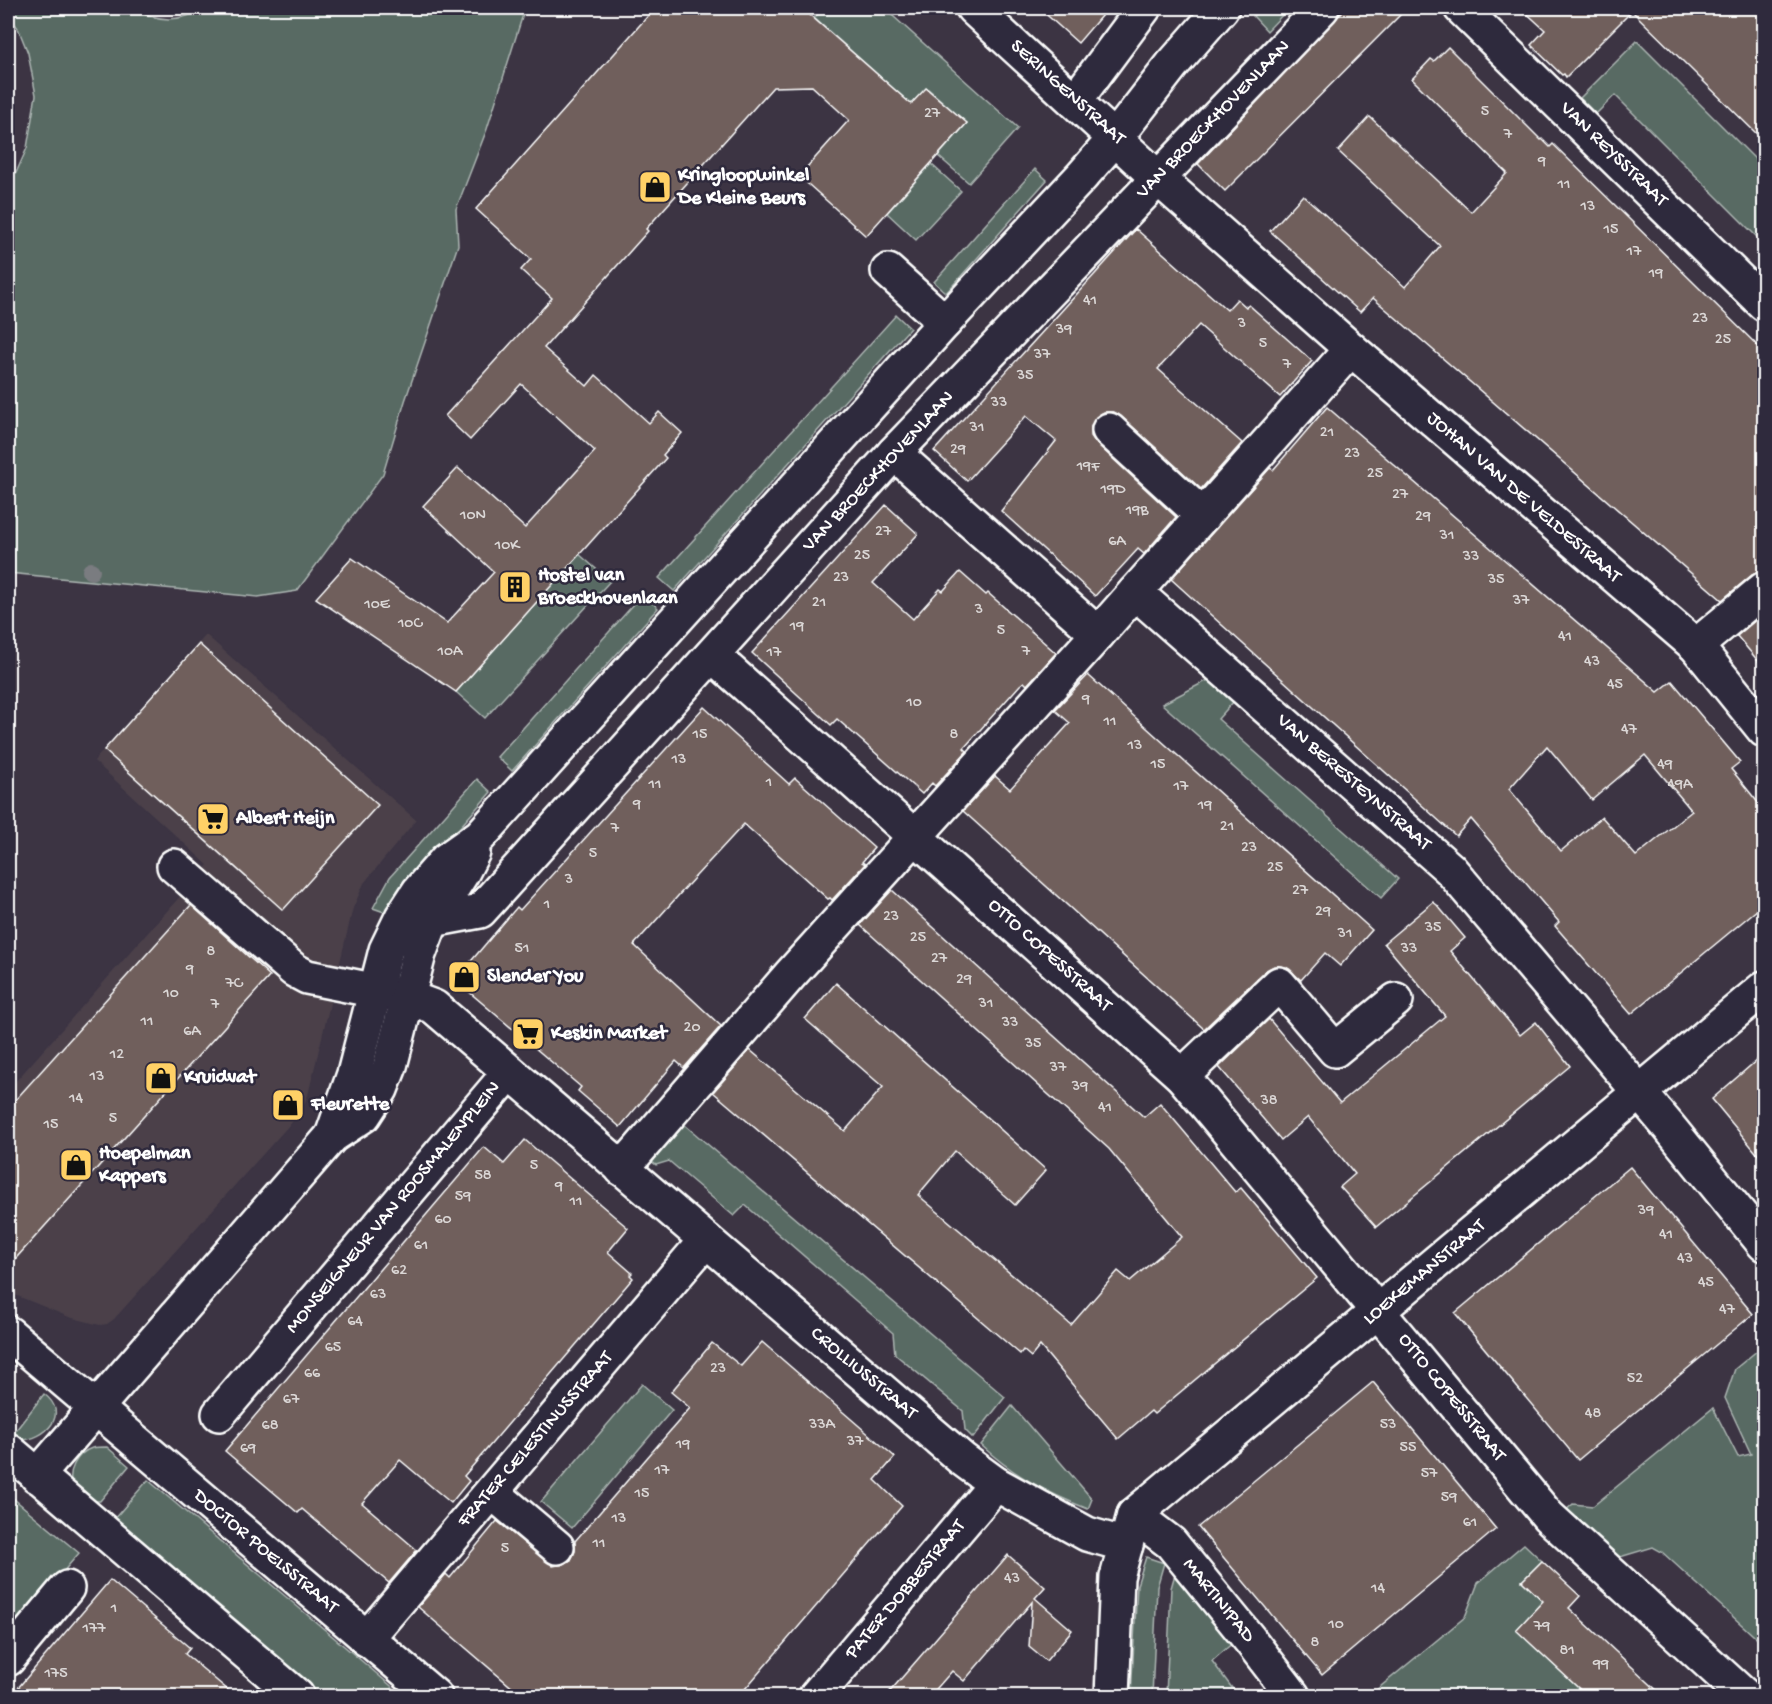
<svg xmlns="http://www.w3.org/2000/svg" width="1772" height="1704" font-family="'Gochi Hand',sans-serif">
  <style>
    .built { fill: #4b414a }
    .green { fill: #586b64; stroke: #acb5b2; stroke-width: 1.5 }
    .building { fill: #6f5e5c; stroke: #fff; stroke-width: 1.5; fill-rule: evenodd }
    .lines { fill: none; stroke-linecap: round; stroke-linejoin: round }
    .minor-casing { stroke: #fff; stroke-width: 38 }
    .minor { stroke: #2f2a3d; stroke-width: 33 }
    .tree { fill: #7a7b80 }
    .labels { text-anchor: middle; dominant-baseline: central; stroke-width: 5; stroke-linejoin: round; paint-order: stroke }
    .number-label { font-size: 16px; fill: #dbd7d6 }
    .street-label { font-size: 20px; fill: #fff; stroke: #2f2a3d }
    .poi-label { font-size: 20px; font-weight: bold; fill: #fff; stroke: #2f2a3d; text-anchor: start }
  </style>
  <rect width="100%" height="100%" fill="#3c3443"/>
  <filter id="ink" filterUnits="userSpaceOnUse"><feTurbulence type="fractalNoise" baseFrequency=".0167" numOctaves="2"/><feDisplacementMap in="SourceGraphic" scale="12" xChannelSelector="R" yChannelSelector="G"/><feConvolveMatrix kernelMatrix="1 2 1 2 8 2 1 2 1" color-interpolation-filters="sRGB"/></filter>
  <g filter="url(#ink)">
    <polygon class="built" points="206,635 416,820 364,883 353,908 308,1095 300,1113 114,1319 107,1324 100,1325 69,1317 8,1292 8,1090 208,865 94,761"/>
    <g class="green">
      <path d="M8,8h125c28,16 47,13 74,0h318l-38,121 -31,80 2,36 -53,156 -22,73 -86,117 -39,6 -250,-24v-397l8,-3 11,-25 9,-53 -8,-42 -10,-25 -10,-14z"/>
      <polygon points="823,8 884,8 1018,128 969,183 938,156 967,123 927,88 911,104 814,18"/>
      <polygon points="1260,8 1289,8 1267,31 1253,16"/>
      <polygon points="1637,41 1764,168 1764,244 1615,95 1596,114 1580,98"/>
      <polygon points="931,164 961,191 916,240 887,213"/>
      <polygon points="1035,169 1047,180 946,293 934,282"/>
      <polygon points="896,315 910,328 674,591 659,578"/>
      <polygon points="579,554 610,581 485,718 456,692"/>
      <polygon points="643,594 658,608 512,771 497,757"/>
      <polygon points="1210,679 1234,701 1218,719 1398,879 1381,898 1162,704"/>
      <polygon points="477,779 491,792 406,888 390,914 373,908 390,877"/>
      <polygon points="679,1120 1005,1397 973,1438 965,1430 963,1411 895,1354 893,1333 745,1205 734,1216 669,1161 656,1165 651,1161 655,1147"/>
      <polygon points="1764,1345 1764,1645 1662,1552 1653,1547 1620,1557 1610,1555 1565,1511 1573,1504 1593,1506 1713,1408 1738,1457 1751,1454 1725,1398 1735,1369"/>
      <polygon points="642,1384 672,1410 572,1528 541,1502"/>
      <path d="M44,1394c27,20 1,46 -24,46l-7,-6z"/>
      <path d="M1012,1406l80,93 -4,10c-41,-16 -75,-34 -107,-64z"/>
      <path d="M107,1447l22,19 -29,35h-11c-4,-4 -12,-8 -15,-13 -9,-15 3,-35 18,-40 5,-1 11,-1 15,-1z"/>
      <polygon points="148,1480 403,1696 322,1696 114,1519"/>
      <polygon points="8,1494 79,1553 8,1637"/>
      <polygon points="1524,1544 1542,1561 1522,1581 1543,1601 1517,1630 1587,1696 1369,1696 1465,1617 1478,1583"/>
      <polygon points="1146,1557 1164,1563 1157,1587 1152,1696 1131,1696 1137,1585"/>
      <polygon points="1177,1567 1235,1641 1212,1661 1238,1696 1166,1696 1171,1588"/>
    </g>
    <g class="building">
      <polygon points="655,8 802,8 911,104 926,88 967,123 866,236 799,176 849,120 812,86 773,87 646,229 648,231 544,348 587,386 596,375 649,423 659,412 682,433 663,455 666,458 456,692 316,598 352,558 447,623 494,572 423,506 458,468 525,528 595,451 521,384 470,440 445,416 552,298 521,270 531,259 476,209"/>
      <polygon points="1039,8 1108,8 1078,43"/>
      <polygon points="1346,8 1407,8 1225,191 1198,164"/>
      <polygon points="1521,8 1764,8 1764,141 1632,11 1566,77 1564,74 1562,75 1531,45 1545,30"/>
      <polygon points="1448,47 1541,140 1542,139 1550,147 1553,144 1764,352 1764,571 1752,575 1722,600 1373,298 1360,312 1270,231 1303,195 1405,287 1440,246 1338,151 1369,117 1370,117 1471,212 1507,173 1412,79 1431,59 1434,61"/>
      <polygon points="1136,229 1227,310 1237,299 1246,307 1249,305 1312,361 1280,397 1199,325 1158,369 1242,443 1201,489 1121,416 1114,412 1104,412 1096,417 1091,427 1091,436 1096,443 1176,517 1144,554 1138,549 1095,596 1001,511 1056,441 1026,416 967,481 934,451"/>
      <path d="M1327,407l331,285 14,-11 68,81 -9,7 33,41v94l-133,110 -76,-88 4,-4 -88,-103 -15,17 -285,-257 99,-111 3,2zM1547,746l45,54 53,-45 47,56 -56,45 -34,-39 -41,34 -52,-62z"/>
      <polygon points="886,505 918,534 873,583 913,619 940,589 943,591 960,572 986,595 988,593 1056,653 1027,685 1024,682 1020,685 964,748 967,751 935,786 932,783 922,794 837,719 831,725 752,653"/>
      <polygon points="1764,613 1764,668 1737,636"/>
      <polygon points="199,644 378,805 283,910 104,750"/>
      <polygon points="1088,675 1372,930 1340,966 1325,953 1301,980 1286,967 1274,966 1266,970 1204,1029 963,811 995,776 1010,789 1070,723 1055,710"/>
      <polygon points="704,707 789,784 795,778 874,848 862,862 865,864 832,900 830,898 828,899 744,824 695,877 634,945 721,1026 684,1068 676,1061 620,1127 578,1091 581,1087 455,980 517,907 520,910"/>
      <polygon points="892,890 1144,1117 1160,1103 1235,1192 1241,1188 1317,1278 1154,1414 1151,1411 1118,1439 1040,1346 1031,1357 1023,1350 1020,1354 713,1092 750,1050 845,1131 883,1087 805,1019 836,983 1046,1170 1015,1205 955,1151 918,1195 1071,1325 1118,1271 1130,1281 1182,1237 1109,1149 860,925"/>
      <polygon points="1433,902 1437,905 1465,938 1450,951 1520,1035 1536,1022 1570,1066 1376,1227 1340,1187 1355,1174 1308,1117 1281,1140 1219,1067 1269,1019 1340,1103 1445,1016 1384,943"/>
      <polygon points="191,905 270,976 8,1267 8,1108"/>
      <polygon points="1764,1054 1764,1162 1712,1099"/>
      <polygon points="525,1140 628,1228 608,1252 632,1273 630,1275 633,1278 464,1476 469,1481 451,1503 400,1460 362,1503 417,1550 389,1583 302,1509 298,1513 225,1451 484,1147 504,1164"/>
      <polygon points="1630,1167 1753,1314 1578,1460 1455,1313"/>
      <polygon points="762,1342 895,1457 875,1480 902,1506 739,1696 522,1696 418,1607 446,1574 450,1578 497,1521 553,1566 564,1564 571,1560 575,1551 575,1541 690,1408 671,1392 712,1343 741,1366"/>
      <polygon points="1373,1382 1496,1529 1322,1675 1198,1527"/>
      <polygon points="1008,1555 1045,1587 1035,1598 1072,1630 1046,1661 1029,1647 1032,1602 964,1681 952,1671 930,1696 886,1696"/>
      <polygon points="1542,1561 1580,1596 1569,1608 1663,1696 1587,1696 1516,1630 1543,1601 1522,1581"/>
      <polygon points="110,1580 190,1648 185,1654 235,1696 11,1696"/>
    </g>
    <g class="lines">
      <defs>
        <g id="minor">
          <polyline points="973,8 1159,179 1351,349 1696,646 1764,730"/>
          <polyline points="1461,8 1764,304"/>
          <polyline points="1075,101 1144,8"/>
          <polyline points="888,271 945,322"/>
          <polyline points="1109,430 1203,516"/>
          <polyline points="894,453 1098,634 1135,592 1450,869 1669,1127 1764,1244"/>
          <polyline points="1135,592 1351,349"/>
          <polyline points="1696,646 1764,589"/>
          <polyline points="712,655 1182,1076 1548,1516 1745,1696"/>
          <polyline points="174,866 294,970 307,977 407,997 434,1007 962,1459 996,1484 1087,1534 1126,1545"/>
          <polyline points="432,920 480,911 894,453 1322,8"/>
          <polyline points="1182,1076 1279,984 1335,1050 1396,1000"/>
          <polyline points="332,1136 354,1074 386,950 402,917 419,891 446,860 480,836 945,322 1082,176 1116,137 1172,65 1222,8"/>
          <polyline points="622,1169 790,975 1098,634"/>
          <polyline points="8,1333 435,1696"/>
          <polyline points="219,1414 509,1073"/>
          <polyline points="8,1450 297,1696"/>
          <polyline points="37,1476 332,1136 364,1115 381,1089 390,1066 419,954 432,920 462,873 473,852"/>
          <polyline points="492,1492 557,1547"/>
          <polyline points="1134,1515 1171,1543 1250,1640 1293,1696"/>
          <polyline points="366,1639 706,1240"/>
          <polyline points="8,1659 67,1588"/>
          <polyline points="816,1696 996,1484"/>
          <polyline points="1112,1696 1117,1577 1134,1515 1764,988"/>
        </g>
      </defs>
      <use href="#minor" class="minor-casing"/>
      <use href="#minor" class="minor"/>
    </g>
    <circle class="tree" cx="91" cy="571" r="9"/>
  </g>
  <defs>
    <symbol id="shop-square" viewBox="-11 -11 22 22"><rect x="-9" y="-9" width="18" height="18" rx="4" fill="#ffd166" stroke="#2f2a3d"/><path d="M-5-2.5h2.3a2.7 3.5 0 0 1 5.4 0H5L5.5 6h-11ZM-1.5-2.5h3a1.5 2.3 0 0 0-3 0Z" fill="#111"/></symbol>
    <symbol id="building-square" viewBox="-11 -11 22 22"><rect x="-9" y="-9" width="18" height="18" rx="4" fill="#ffd166" stroke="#2f2a3d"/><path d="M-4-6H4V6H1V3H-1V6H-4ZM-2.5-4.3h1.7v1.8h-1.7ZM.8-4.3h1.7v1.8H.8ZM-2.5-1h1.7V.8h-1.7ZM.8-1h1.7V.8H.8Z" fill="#111"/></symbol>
    <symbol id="supermarket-square" viewBox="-11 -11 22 22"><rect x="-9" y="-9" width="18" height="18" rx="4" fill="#ffd166" stroke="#2f2a3d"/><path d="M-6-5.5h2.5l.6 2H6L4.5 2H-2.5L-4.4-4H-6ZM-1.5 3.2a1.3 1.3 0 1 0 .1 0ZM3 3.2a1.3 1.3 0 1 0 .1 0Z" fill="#111"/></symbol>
  </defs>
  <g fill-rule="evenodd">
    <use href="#shop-square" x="636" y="168" width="38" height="38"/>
    <use href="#building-square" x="496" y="568" width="38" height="38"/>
    <use href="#supermarket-square" x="194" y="800" width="38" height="38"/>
    <use href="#shop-square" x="445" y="958" width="38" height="38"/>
    <use href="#supermarket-square" x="509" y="1015" width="38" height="38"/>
    <use href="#shop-square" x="142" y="1059" width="38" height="38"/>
    <use href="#shop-square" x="269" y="1086" width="38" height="38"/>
    <use href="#shop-square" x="57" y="1146" width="38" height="38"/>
  </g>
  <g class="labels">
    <g class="number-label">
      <text x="1485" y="112">5</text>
      <text x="932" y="114">27</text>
      <text x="1508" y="135">7</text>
      <text x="1542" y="162">9</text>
      <text x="1564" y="185">11</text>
      <text x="1588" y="207">13</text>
      <text x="1611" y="230">15</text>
      <text x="1634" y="252">17</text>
      <text x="1656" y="274">19</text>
      <text x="1090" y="301">41</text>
      <text x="1700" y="319">23</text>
      <text x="1242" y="324">3</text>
      <text x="1064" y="330">39</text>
      <text x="1723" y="340">25</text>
      <text x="1263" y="344">5</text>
      <text x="1042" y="355">37</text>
      <text x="1287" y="365">7</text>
      <text x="1025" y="376">35</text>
      <text x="999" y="403">33</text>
      <text x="977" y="428">31</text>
      <text x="1327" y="433">21</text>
      <text x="958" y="450">29</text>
      <text x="1352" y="454">23</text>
      <text x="1088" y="467">19F</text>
      <text x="1375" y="474">25</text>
      <text x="1113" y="490">19D</text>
      <text x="1400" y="495">27</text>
      <text x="1137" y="511">19B</text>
      <text x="473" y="516">10N</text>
      <text x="1423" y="517">29</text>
      <text x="883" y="532">27</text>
      <text x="1447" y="536">31</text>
      <text x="1117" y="542">6A</text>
      <text x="507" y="546">10K</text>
      <text x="862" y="556">25</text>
      <text x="1471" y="557">33</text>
      <text x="841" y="578">23</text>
      <text x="1496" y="580">35</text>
      <text x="1521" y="601">37</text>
      <text x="819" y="603">21</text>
      <text x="377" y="605">10E</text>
      <text x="979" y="610">3</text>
      <text x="410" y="624">10C</text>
      <text x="797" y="627">19</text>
      <text x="1001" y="631">5</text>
      <text x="1565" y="637">41</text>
      <text x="450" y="652">10A</text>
      <text x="1026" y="652">7</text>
      <text x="774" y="653">17</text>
      <text x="1592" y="662">43</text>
      <text x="1615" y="685">45</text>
      <text x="1086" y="700">9</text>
      <text x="914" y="703">10</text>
      <text x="1110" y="722">11</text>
      <text x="1629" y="730">47</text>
      <text x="700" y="735">15</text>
      <text x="954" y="735">8</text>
      <text x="1135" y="746">13</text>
      <text x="679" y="760">13</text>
      <text x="1158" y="765">15</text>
      <text x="1665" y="765">49</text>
      <text x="769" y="783">1</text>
      <text x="655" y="785">11</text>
      <text x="1680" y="785">49A</text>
      <text x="1181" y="787">17</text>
      <text x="637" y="805">9</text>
      <text x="1205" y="806">19</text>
      <text x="1227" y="827">21</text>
      <text x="615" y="829">7</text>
      <text x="1249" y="848">23</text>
      <text x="593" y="854">5</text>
      <text x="1275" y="868">25</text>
      <text x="569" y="880">3</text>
      <text x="1300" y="891">27</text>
      <text x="547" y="905">1</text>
      <text x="1323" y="912">29</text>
      <text x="891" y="917">23</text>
      <text x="1433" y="928">35</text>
      <text x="1345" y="934">31</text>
      <text x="918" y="938">25</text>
      <text x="522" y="949">51</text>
      <text x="1409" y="949">33</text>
      <text x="211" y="952">8</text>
      <text x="939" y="959">27</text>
      <text x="190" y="970">9</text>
      <text x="964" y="980">29</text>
      <text x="234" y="984">7C</text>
      <text x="171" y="994">10</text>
      <text x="986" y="1004">31</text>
      <text x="215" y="1005">7</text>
      <text x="147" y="1022">11</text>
      <text x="1010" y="1023">33</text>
      <text x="692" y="1028">20</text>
      <text x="192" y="1032">6A</text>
      <text x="1033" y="1044">35</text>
      <text x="117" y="1055">12</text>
      <text x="1058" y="1068">37</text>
      <text x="97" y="1077">13</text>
      <text x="1080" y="1087">39</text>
      <text x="76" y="1099">14</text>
      <text x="1269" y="1101">38</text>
      <text x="1105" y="1108">41</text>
      <text x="113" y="1119">5</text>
      <text x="51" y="1125">15</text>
      <text x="534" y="1166">5</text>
      <text x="483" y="1176">58</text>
      <text x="559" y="1187">9</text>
      <text x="463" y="1197">59</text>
      <text x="576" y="1202">11</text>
      <text x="1646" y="1211">39</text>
      <text x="443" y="1220">60</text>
      <text x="1666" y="1235">41</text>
      <text x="421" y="1246">61</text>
      <text x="1685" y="1259">43</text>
      <text x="399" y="1271">62</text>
      <text x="1706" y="1283">45</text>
      <text x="378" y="1295">63</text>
      <text x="1727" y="1310">47</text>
      <text x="355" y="1322">64</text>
      <text x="333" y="1348">65</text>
      <text x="718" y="1369">23</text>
      <text x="312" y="1374">66</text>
      <text x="1635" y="1379">52</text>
      <text x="291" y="1400">67</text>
      <text x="1593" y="1414">48</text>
      <text x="822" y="1425">33A</text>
      <text x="1388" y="1425">53</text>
      <text x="270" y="1426">68</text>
      <text x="855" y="1442">37</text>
      <text x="683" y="1445">19</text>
      <text x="1408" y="1448">55</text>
      <text x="248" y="1449">69</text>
      <text x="662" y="1471">17</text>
      <text x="1429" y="1474">57</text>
      <text x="642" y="1494">15</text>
      <text x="1449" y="1498">59</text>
      <text x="619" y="1519">13</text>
      <text x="1470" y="1523">61</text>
      <text x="599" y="1544">11</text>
      <text x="505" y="1549">5</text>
      <text x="1012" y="1579">43</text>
      <text x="1378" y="1589">14</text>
      <text x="114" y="1609">1</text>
      <text x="1336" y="1625">10</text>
      <text x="1542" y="1627">79</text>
      <text x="94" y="1629">177</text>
      <text x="1315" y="1643">8</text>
      <text x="1567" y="1651">81</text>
      <text x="1601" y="1665">99</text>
      <text x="56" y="1674">175</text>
    </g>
    <g class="street-label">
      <text transform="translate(1067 93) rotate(42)">SERINGENSTRAAT</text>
      <text transform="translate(1214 120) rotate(-46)">VAN BROECKHOVENLAAN</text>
      <text transform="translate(1613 155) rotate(44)">VAN REYSSTRAAT</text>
      <text transform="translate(879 472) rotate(-47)">VAN BROECKHOVENLAAN</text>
      <text transform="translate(1523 498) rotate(41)">JOHAN VAN DE VELDESTRAAT</text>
      <text transform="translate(1353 783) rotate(41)">VAN BERESTEYNSTRAAT</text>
      <text transform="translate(1049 956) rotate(42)">OTTO COPESSTRAAT</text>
      <text transform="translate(394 1208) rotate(-50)">MONSEIGNEUR VAN ROOSMALENPLEIN</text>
      <text transform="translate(1425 1273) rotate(-40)">LOEKEMANSTRAAT</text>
      <text transform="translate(863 1374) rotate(40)">CROLLIUSSTRAAT</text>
      <text transform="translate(1451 1398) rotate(51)">OTTO COPESSTRAAT</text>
      <text transform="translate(536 1440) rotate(-49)">FRATER CELESTINUSSTRAAT</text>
      <text transform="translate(265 1552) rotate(40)">DOCTOR POELSSTRAAT</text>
      <text transform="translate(906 1590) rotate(-50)">PATER DOBBESTRAAT</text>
      <text transform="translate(1218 1601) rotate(51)">MARTINIPAD</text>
    </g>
    <g class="poi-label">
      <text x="678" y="176">Kringloopwinkel<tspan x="678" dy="23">De Kleine Beurs</tspan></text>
      <text x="538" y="576">Hostel van<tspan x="538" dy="23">Broeckhovenlaan</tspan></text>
      <text x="236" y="819">Albert Heijn</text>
      <text x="487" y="977">Slender You</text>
      <text x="551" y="1034">Keskin Market</text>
      <text x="184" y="1078">Kruidvat</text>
      <text x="311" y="1105">Fleurette</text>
      <text x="99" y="1154">Hoepelman<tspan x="99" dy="23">Kappers</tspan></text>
    </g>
  </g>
  <rect width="1772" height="1704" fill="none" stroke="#2f2a3d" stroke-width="30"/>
  <rect x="15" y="15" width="1742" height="1674" fill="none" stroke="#fff" stroke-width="2" filter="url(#ink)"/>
</svg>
